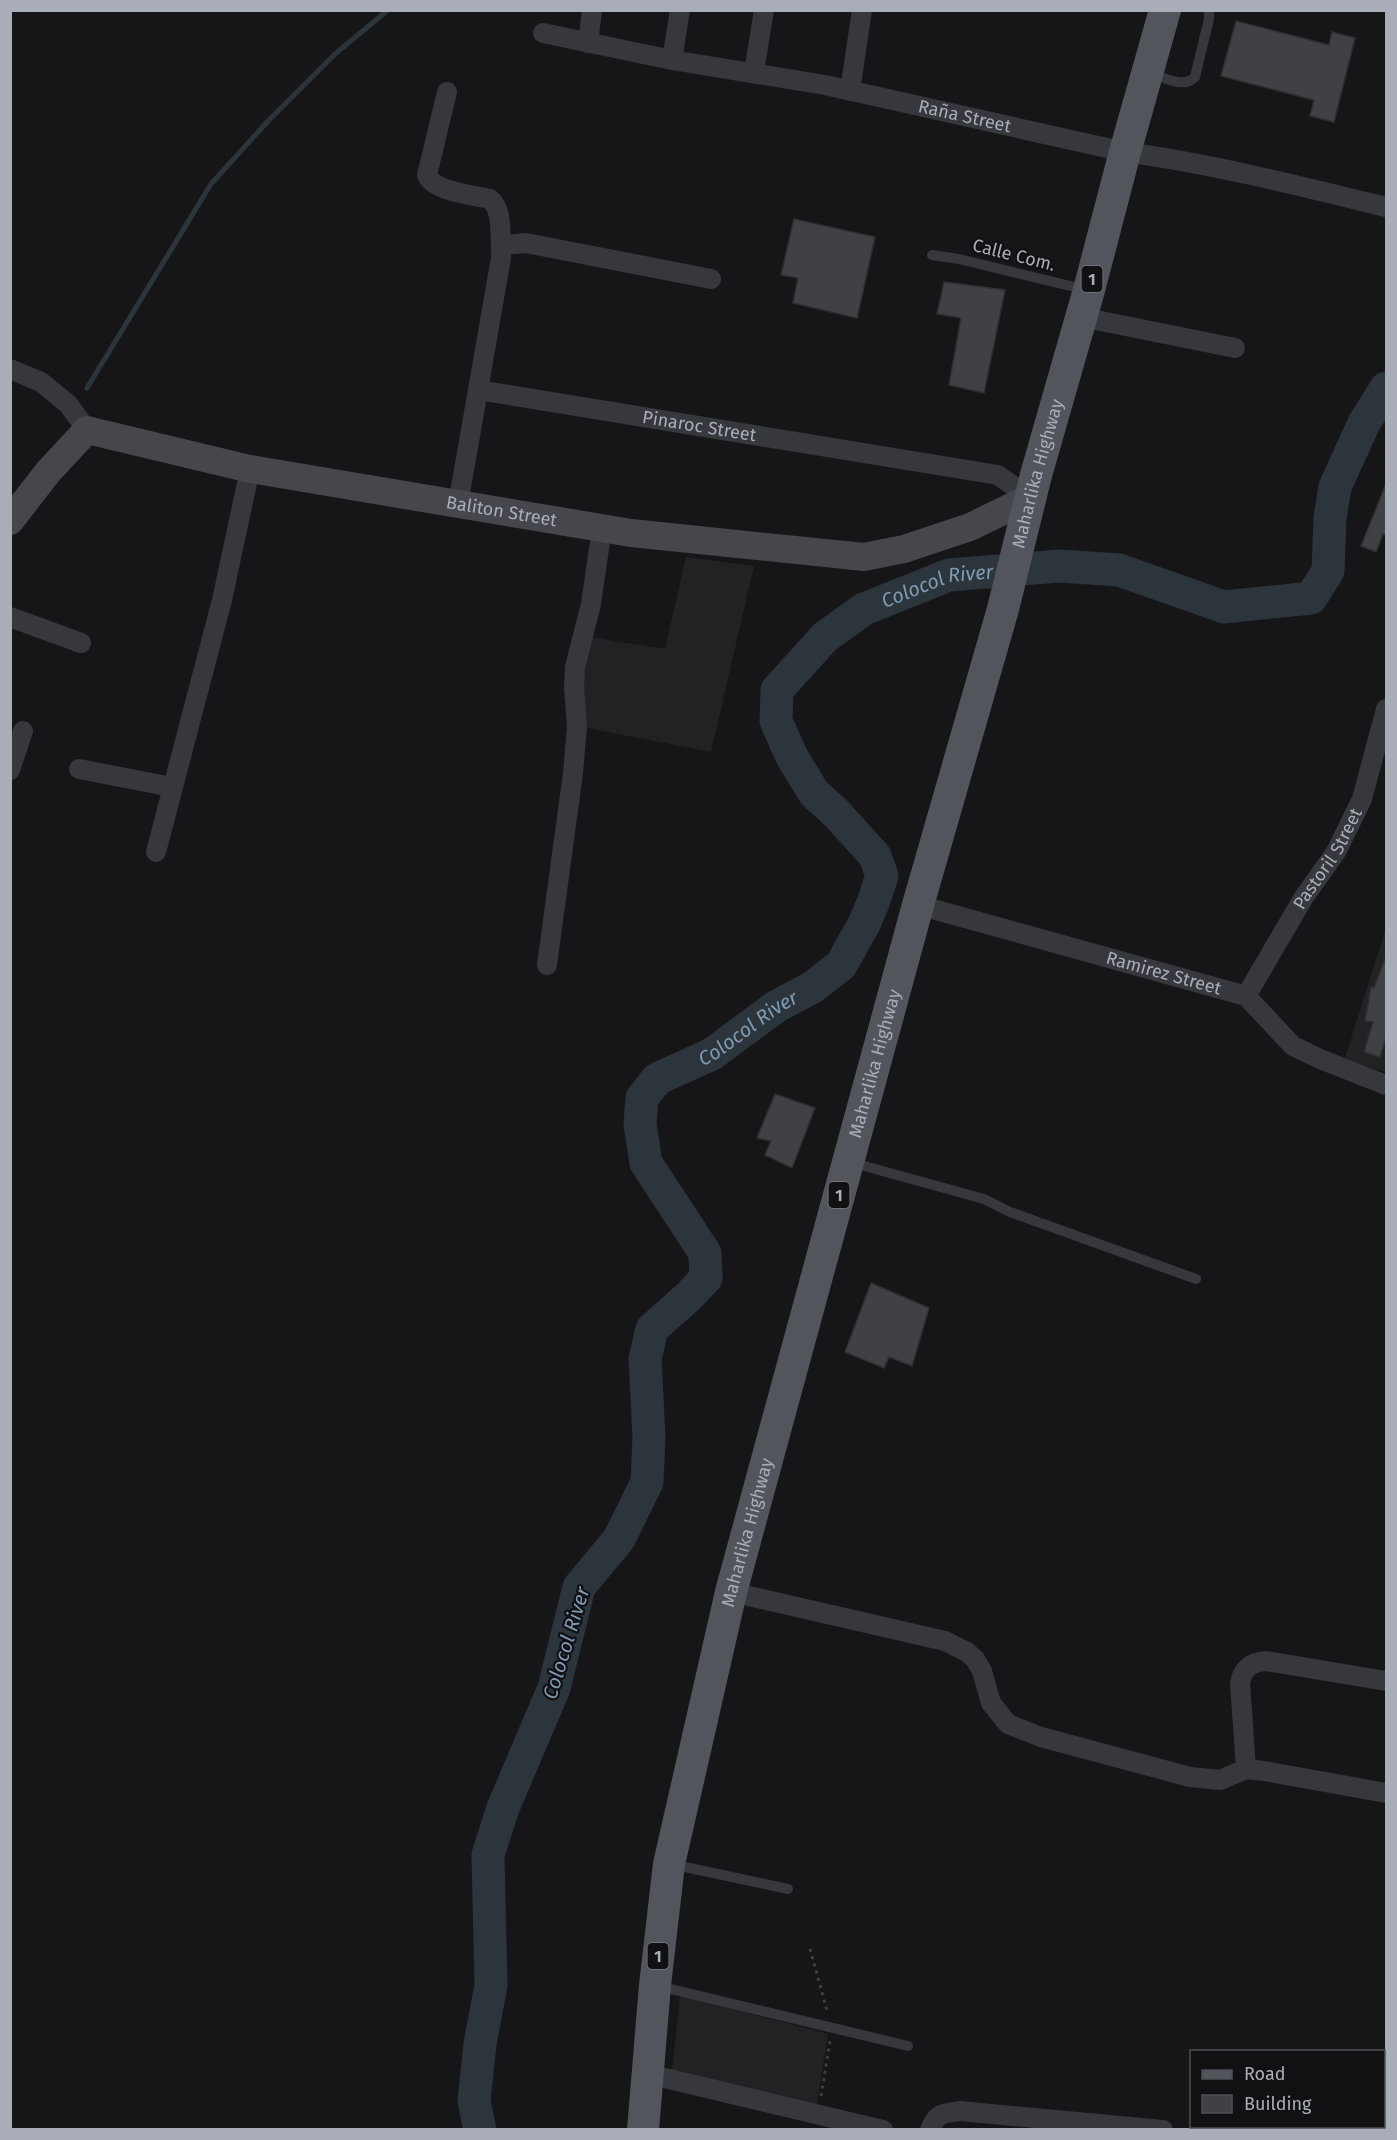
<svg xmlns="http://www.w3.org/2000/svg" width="1397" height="2140" font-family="'Fira Sans',sans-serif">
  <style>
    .built { fill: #222225 }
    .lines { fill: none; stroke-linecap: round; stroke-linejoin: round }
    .stream { stroke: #2c353c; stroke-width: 5 }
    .river { stroke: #2c353c; stroke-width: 33 }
    .building { fill: #404145; stroke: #303034; stroke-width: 1.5 }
    .path { stroke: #3d3f44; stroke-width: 3; stroke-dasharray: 3 4.5; stroke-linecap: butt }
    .lane { stroke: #37383d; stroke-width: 10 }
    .street { stroke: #37383d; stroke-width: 20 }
    .secondary { stroke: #45474d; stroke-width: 28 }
    .primary { stroke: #53555c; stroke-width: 32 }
    .labels { text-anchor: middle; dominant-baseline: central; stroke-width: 4.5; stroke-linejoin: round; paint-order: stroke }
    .shield { fill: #111113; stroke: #7b7e86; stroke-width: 1.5 }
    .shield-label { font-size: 16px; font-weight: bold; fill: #a8adb8 }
    .street-label { font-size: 18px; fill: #a8adb8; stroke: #111113 }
    .water-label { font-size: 20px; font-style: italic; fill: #7f9bb3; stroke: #111113 }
  </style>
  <rect width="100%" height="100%" fill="#161618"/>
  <g class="built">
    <polygon points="686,557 754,566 711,752 577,726 583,636 665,649"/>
    <polygon points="1386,928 1386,1072 1344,1061"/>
    <polygon points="680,1995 828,2034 816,2109 672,2072"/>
  </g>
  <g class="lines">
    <polyline class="stream" points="87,388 211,184 269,120 335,54 388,10"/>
    <path class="river" id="s1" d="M480,2130l-6,-29 6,-57 11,-59 -3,-130 15,-47 51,-120 25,-101 40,-48 28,-57 2,-45 -4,-78 7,-30 37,-33 17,-18 -1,-25 -59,-90 -6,-39 2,-26 15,-19 55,-25 65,-48 36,-19 28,-22 23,-41 9,-21 9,-27 -7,-20 -39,-43 -22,-20 -22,-36 -16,-36 1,-31 48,-53 39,-28 85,-34 111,-9 59,4 105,37 87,-9 17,-27 2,-53 5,-31 29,-64 22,-35"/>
  </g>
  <g class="building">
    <polygon points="1236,21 1329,45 1332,32 1355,38 1334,122 1310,116 1314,100 1221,76"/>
    <polygon points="794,219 875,237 857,318 793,303 798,278 781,275"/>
    <polygon points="944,282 1005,290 984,393 949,385 961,318 937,314"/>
    <polygon points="1386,484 1386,535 1383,534 1376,552 1361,546"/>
    <polygon points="1385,959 1386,960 1386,1037 1380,1057 1364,1052 1373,1022 1365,1021 1371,987 1374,988"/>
    <polygon points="775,1094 815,1108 792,1168 765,1155 771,1141 757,1138"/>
    <polygon points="871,1283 929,1308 912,1366 889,1357 884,1368 845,1352"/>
  </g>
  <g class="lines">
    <g class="path">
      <polyline points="810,1949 828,2014"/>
      <polyline points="821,2096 830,2041"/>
    </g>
    <g class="lane">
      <path d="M1150,73c13,4 34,16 45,4l14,-58v-9"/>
      <polyline points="932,255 959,259 1087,290"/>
      <polyline points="850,1162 984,1199 1010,1212 1196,1279"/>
      <polyline points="671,1864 788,1889"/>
      <polyline points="658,1986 908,2046"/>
    </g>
    <g class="street">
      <path id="s2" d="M543,33l129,27 153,25 300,67c88,12 175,34 261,55"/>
      <polyline points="588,43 592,10"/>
      <polyline points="672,60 680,10"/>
      <polyline points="754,72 764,10"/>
      <polyline points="850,91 862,10"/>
      <path d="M447,92l-20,83c7,17 46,20 63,24 12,10 10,31 11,46"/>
      <polyline points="1081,317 1235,348"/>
      <polyline points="10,369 41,382 68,404 87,430"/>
      <polyline points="478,390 501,258 501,245 526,243 711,279"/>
      <path id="s3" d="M458,504l20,-114 520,85 32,23"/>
      <polyline points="10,617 81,643"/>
      <polyline points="79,769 172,787"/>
      <polyline points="10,770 23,731"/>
      <polyline points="156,852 222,600 250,469"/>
      <path id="s4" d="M918,905l328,91 47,50 27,13 66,26"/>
      <polyline points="547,965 573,773 577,726 574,688 575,667 591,604 602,528"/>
      <path id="s5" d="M1246,996l58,-99 32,-45 26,-53 24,-90"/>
      <polyline points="731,1592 945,1641 967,1652 975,1659 982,1671 991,1703 1008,1724 1041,1737 1190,1777 1220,1780 1246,1769 1264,1771 1386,1793"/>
      <path d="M1246,1769l-6,-86c3,-15 11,-21 26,-22l120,20"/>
      <polyline points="648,2074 883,2130"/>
      <polyline points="1312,2126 1324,2130"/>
      <path d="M930,2130c6,-17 14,-17 30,-19l203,19"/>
      <polyline points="1209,2130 1215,2126"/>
    </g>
    <path class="secondary" id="s6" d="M10,521l38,-49 39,-42 163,39 381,64 233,24 40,-8 66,-22 60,-29"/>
    <path class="primary" id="s7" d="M643,2130l12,-145 14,-121 62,-272 187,-687 85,-296 33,-134 53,-185 36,-138 40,-142"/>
  </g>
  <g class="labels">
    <g class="shield">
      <rect x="1081.5" y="266" width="21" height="26" rx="4.5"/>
      <rect x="828.5" y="1182" width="21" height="26" rx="4.5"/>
      <rect x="647.5" y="1943" width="21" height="26" rx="4.5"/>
    </g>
    <g class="shield-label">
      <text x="1092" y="279">1</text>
      <text x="839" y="1195">1</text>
      <text x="658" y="1956">1</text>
    </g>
    <g class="street-label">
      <text stroke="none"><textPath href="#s2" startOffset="430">Raña Street</textPath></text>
      <text transform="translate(1014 255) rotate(14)">Calle Com.</text>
      <text stroke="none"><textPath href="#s3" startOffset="340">Pinaroc Street</textPath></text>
      <text stroke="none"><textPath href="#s7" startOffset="1706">Maharlika Highway</textPath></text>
      <text stroke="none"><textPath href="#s6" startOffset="542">Baliton Street</textPath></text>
      <text stroke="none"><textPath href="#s5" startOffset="160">Pastoril Street</textPath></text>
      <text stroke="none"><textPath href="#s4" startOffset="255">Ramirez Street</textPath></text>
      <text stroke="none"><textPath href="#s7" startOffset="1094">Maharlika Highway</textPath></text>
      <text stroke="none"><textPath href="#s7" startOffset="608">Maharlika Highway</textPath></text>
    </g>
    <g class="water-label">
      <text stroke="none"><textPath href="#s1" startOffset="1872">Colocol River</textPath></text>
      <text stroke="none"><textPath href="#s1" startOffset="1242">Colocol River</textPath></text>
      <text transform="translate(566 1643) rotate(-73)">Colocol River</text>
    </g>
  </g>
  <rect width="1397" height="2140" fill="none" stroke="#a8adb8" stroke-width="24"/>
  <rect x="1190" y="2050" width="195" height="78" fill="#111113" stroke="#4d4f55" stroke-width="1.5"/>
  <rect x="1202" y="2070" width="30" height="9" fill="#53555c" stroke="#4d4f55" stroke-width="1.5"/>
  <text x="1244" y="2080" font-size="18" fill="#a8adb8">Road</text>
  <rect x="1202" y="2095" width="30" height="18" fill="#404145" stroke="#4d4f55" stroke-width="1.5"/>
  <text x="1244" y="2110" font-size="18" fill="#a8adb8">Building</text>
</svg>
